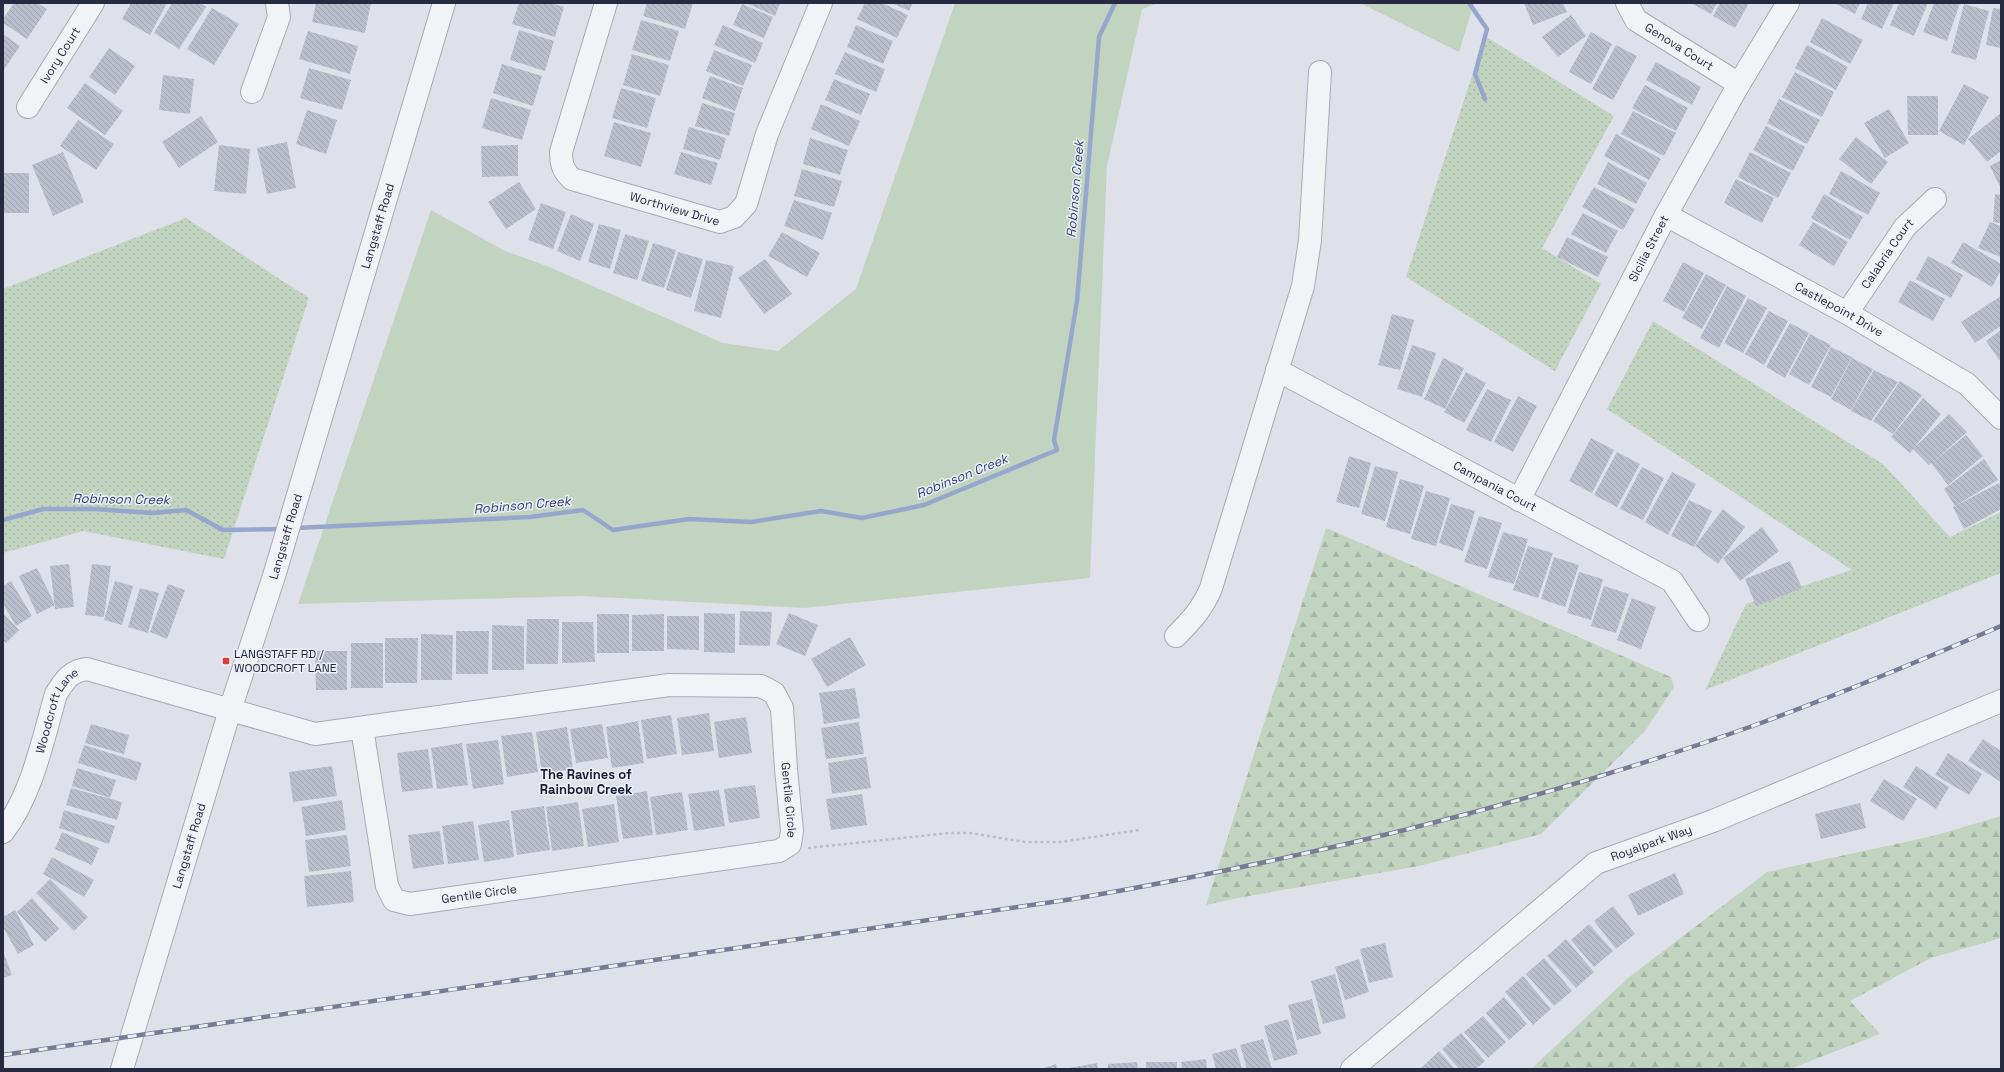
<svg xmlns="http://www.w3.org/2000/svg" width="2004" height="1072" font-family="'Space Grotesk',sans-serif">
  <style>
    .grass { fill: #c0d4bf }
    .forest { fill: url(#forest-firs) }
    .park { fill: url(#park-dots) }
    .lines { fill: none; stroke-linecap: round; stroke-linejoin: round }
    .stream { stroke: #96a7ce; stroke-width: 4.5 }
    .building { fill: url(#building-back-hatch) }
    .minor-casing { stroke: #a8aab8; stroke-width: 24 }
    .path { stroke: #bdbfc8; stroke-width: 2.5; stroke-dasharray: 3 3; stroke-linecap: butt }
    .minor { stroke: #f2f3f7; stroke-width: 22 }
    .rail-casing { stroke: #767c95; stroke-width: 4.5 }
    .rail { stroke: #eef0f7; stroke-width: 3; stroke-dasharray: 9; stroke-linecap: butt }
    .poi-dot { fill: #dc3b36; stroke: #eef0f7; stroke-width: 1.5 }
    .labels { text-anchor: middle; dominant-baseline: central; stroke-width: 3; stroke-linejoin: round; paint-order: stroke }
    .street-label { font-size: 12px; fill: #262b42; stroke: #eef0f7 }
    .poi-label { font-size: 12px; fill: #262b42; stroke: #eef0f7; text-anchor: start }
    .water-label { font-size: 13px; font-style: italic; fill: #2c417b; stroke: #eef0f7 }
    .neighbourhood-label { font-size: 13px; font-weight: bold; fill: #181c33; stroke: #eef0f7 }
  </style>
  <defs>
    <pattern id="forest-firs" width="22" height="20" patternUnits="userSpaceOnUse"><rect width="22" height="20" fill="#c0d4bf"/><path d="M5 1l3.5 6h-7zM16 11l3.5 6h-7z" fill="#a5b6a5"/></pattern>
    <pattern id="park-dots" width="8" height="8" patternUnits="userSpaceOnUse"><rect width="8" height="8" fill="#c0d4bf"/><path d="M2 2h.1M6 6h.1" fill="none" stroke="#a5b6a5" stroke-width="1.8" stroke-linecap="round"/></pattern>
    <pattern id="building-back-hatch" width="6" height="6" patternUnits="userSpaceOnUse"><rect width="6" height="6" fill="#bbbfcd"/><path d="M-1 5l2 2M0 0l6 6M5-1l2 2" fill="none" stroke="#a1a4b1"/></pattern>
  </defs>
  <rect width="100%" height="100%" fill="#dfe1ea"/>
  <g class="grass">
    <polygon points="955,3 1158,3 1142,9 1107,166 1090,578 804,608 580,596 298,604 431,210 505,251 547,266 723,343 778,351 856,289"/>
    <polygon points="1360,3 1474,3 1459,52"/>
  </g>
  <g class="forest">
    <polygon points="1326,528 1671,677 1674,687 1645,731 1541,834 1419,866 1238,898 1206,905"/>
    <polygon points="2001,816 2001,938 1931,958 1850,1001 1880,1034 1790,1069 1531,1069 1628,978 1767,872 1933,836"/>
  </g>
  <g class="park">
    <polygon points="1485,36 1614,116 1542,248 1601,284 1555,371 1406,277"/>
    <polygon points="186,218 309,298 224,559 83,531 3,553 3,289"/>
    <polygon points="1653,321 1883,464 1950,537 2001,512 2001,573 1705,690 1746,604 1852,570 1607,409"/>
  </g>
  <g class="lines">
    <g class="stream">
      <polyline points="1469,3 1487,29 1475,74 1485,99"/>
      <polyline points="3,520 43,509 95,509 152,513 186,510 223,530 282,529"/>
      <polyline points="295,528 530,517 583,510 613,530 689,519 751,522 821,511 862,518 924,505 1057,450 1054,440 1077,301 1099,37 1115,3"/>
    </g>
  </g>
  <g class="building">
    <polygon points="14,3 37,3 47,9 27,39 3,23 3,19"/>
    <polygon points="131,3 167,3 150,35 122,19"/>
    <polygon points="172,3 200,3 206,7 179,49 154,33"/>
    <polygon points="316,3 371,3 365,33 312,22"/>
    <polygon points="519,3 551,3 564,7 555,37 512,24"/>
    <polygon points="647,3 693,3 685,29 643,16"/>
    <polygon points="746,3 780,3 775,16"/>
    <polygon points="865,3 882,3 908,15 897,38 857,19"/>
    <polygon points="892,3 913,3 909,11"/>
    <polygon points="1524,3 1563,3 1567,12 1533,25"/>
    <polygon points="1691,3 1717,3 1711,14"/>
    <polygon points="1720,3 1749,3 1735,28 1713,16"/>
    <polygon points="1834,3 1860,3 1855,14"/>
    <polygon points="1868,3 1894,3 1882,29 1861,19"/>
    <polygon points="1899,3 1928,3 1914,36 1890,25"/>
    <polygon points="1934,3 1960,3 1947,41 1923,32"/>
    <polygon points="742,4 773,17 764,38 733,25"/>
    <polygon points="1964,4 1989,11 1976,60 1951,53"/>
    <polygon points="212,8 239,24 214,65 187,49"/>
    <polygon points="1993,8 2001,9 2001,48 1986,45"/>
    <polygon points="1571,15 1586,36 1558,57 1542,37"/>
    <polygon points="1822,18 1863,40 1850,64 1810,42"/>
    <polygon points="641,20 679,31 670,61 632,50"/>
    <polygon points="723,25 763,43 755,63 714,45"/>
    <polygon points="856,25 893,41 883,64 847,47"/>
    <polygon points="519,30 554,41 545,71 510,60"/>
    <polygon points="308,31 358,46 350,74 299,59"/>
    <polygon points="1591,32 1612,44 1591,84 1569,72"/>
    <polygon points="3,34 20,46 3,71"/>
    <polygon points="1616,45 1637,56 1613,100 1592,89"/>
    <polygon points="1807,45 1848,67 1836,90 1795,68"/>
    <polygon points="109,48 135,66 115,95 89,77"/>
    <polygon points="714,50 752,65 743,86 706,71"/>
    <polygon points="845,52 885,69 876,92 835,74"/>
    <polygon points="632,54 669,65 660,96 623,85"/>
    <polygon points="1656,62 1701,87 1692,105 1646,80"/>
    <polygon points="502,64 542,76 533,106 493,93"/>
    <polygon points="309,68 351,80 342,110 300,98"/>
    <polygon points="1795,72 1834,92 1822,117 1782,97"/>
    <polygon points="163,75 194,79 190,114 159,110"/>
    <polygon points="710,76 743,88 735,111 702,98"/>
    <polygon points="834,79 870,94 861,115 825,100"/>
    <polygon points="85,83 123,111 105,135 67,108"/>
    <polygon points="1964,84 1989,97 1964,145 1939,131"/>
    <polygon points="1645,85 1688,108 1676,131 1632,108"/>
    <polygon points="621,88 656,98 647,128 612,118"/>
    <polygon points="1907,96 1938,96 1938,135 1908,135"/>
    <polygon points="491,98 531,110 522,140 482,128"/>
    <polygon points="1779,99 1820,120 1807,144 1767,123"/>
    <polygon points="702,103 735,113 729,136 695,126"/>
    <polygon points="821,104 860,121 849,146 811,129"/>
    <polygon points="1889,109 1909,143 1885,158 1864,123"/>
    <polygon points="307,110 337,120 326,154 296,144"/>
    <polygon points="1633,111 1676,133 1664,156 1621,134"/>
    <polygon points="2001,113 2001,151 1987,162 1968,139"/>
    <polygon points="201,116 218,142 179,168 162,142"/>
    <polygon points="78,120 114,144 96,170 60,146"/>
    <polygon points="614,122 651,133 641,167 604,156"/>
    <polygon points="1766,126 1805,147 1793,171 1753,150"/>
    <polygon points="689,127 726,138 720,160 683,149"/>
    <polygon points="1616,134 1661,159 1649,180 1604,156"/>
    <polygon points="1856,137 1888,162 1871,184 1839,159"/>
    <polygon points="810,138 848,150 840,175 803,164"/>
    <polygon points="287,142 296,188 267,194 257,148"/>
    <polygon points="219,145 250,149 246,194 214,191"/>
    <polygon points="518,145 518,176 482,177 481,146"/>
    <polygon points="63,152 84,202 53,216 32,165"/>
    <polygon points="681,152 718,163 711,185 674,174"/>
    <polygon points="1750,152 1791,173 1778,198 1738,177"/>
    <polygon points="2001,160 2001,189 1990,166"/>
    <polygon points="1608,162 1647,183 1636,204 1597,184"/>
    <polygon points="802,169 842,181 834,207 794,196"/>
    <polygon points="1841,171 1880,193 1868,215 1829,194"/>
    <rect x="3" y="173" width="26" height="40"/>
    <polygon points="1736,179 1774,198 1762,223 1724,203"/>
    <polygon points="519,182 536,209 506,229 488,202"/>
    <polygon points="1594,187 1635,209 1623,230 1582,207"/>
    <polygon points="1824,194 1863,217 1850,240 1811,218"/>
    <polygon points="1995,194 2001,195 2001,223 1993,222"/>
    <polygon points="794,200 832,213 823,240 784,226"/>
    <polygon points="541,203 566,212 553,249 528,240"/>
    <polygon points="1583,213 1618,231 1606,253 1571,234"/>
    <polygon points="571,214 594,224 580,261 557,251"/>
    <polygon points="1813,222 1848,242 1834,266 1799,245"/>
    <polygon points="1990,222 2001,226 2001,257 1978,248"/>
    <polygon points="599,224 621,230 610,269 588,262"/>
    <polygon points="782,232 820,253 807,277 768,256"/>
    <polygon points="625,234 649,241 637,280 613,273"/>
    <polygon points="1567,237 1608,257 1598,277 1557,257"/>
    <polygon points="1963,242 2001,264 2001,270 1992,287 1951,263"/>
    <polygon points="653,243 676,250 664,288 641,281"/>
    <polygon points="678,252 703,259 691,298 666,290"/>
    <polygon points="1928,256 1963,275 1951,298 1916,279"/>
    <polygon points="765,259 792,294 764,314 738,278"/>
    <polygon points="706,260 734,266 721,318 694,311"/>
    <polygon points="1683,262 1704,273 1684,312 1663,301"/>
    <polygon points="1706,274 1726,285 1702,329 1682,318"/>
    <polygon points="1910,280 1945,299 1933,321 1898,302"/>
    <polygon points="1727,286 1746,296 1719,348 1700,338"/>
    <polygon points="2001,296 2001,326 1975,343 1961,322"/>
    <polygon points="1748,298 1767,308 1743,353 1724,343"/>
    <polygon points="1769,311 1788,321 1764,365 1745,354"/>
    <polygon points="1392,314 1414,320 1400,370 1378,365"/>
    <polygon points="1790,323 1809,333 1785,378 1766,367"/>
    <polygon points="2001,330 2001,359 1999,360 1986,341"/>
    <polygon points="1810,334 1831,345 1809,385 1789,374"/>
    <polygon points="1412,345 1436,353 1422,397 1397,389"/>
    <polygon points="1831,347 1852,357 1831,397 1811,387"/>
    <polygon points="1443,358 1464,368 1445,409 1424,399"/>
    <polygon points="1852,358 1873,369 1851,410 1831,399"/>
    <polygon points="1874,370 1898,382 1871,421 1851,411"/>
    <polygon points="1466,372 1486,383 1464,423 1444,412"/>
    <polygon points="1900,381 1922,395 1893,434 1873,421"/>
    <polygon points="1487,389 1511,400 1491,442 1466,430"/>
    <polygon points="1518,396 1537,406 1513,452 1494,442"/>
    <polygon points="1923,398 1941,414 1910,453 1891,437"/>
    <polygon points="1949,414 1967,432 1933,462 1966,435 1983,456 1948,485 1931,463 1929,465 1913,449"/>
    <polygon points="1591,438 1614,450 1592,493 1569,481"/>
    <polygon points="1617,452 1640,464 1617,507 1594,495"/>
    <polygon points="1349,456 1371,463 1359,508 1336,502"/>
    <polygon points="1984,459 1998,480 1955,506 1944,489"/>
    <polygon points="1375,466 1398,472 1385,521 1361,514"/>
    <polygon points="1642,467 1664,478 1643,520 1620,509"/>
    <polygon points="1672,472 1696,484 1668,535 1645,522"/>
    <polygon points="1400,479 1424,486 1410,534 1386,527"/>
    <polygon points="1999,483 2001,487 2001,509 1964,529 1953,507"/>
    <polygon points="1426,491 1450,498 1436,546 1411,539"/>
    <polygon points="1689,500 1712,511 1694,547 1671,536"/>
    <polygon points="1451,504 1475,511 1463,551 1439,543"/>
    <polygon points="1723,509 1745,527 1718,564 1695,546"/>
    <polygon points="1479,516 1502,523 1487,569 1464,562"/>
    <polygon points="1762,527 1779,551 1740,581 1723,558"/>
    <polygon points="1503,532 1528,539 1514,584 1488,577"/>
    <polygon points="1528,546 1553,553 1538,598 1513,590"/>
    <polygon points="1554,557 1579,565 1565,607 1541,599"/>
    <polygon points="1790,561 1802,588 1756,606 1745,579"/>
    <polygon points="69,564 74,607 55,609 50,566"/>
    <polygon points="92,564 111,566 104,617 85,615"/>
    <polygon points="37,568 55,605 37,614 19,576"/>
    <polygon points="1579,572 1603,579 1591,620 1567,613"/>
    <polygon points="11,581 32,616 16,626 3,604 3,586"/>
    <polygon points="115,581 133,586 122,625 104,620"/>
    <polygon points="168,584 185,590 167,639 150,632"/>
    <polygon points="1604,586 1629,594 1616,633 1591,626"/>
    <polygon points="140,588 159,593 148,633 128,627"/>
    <polygon points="1632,598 1656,607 1641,649 1617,640"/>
    <polygon points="740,611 772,612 770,646 739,645"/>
    <polygon points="3,613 19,630 6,643 3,640"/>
    <polygon points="704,613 735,614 735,653 704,652"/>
    <polygon points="789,613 818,625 805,656 776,644"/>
    <rect x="597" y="614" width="32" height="39"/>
    <polygon points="664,614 664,651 632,651 632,615"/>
    <polygon points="667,616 699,616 699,650 667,649"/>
    <polygon points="527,619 559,619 558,664 526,664"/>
    <polygon points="562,622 593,622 595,662 562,663"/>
    <polygon points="492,625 524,626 524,670 492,670"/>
    <polygon points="456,631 489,631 488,674 456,674"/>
    <polygon points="421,634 453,635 452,680 421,680"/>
    <polygon points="850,637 866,665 827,687 811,659"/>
    <polygon points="385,638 418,638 417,683 385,683"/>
    <rect x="351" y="643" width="32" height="45"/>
    <polygon points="315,651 347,651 347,690 316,690"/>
    <polygon points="855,688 860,718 824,724 819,693"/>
    <polygon points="709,713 714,751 682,755 677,718"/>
    <polygon points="671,715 677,754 647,759 641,720"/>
    <polygon points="746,717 752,753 719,758 714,722"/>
    <polygon points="638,721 644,763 612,768 606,727"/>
    <polygon points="859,722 864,754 826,759 821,728"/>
    <polygon points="91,724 129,735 124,754 85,743"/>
    <polygon points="602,724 608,758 576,763 570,729"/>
    <polygon points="567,727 573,769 542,774 536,732"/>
    <polygon points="532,732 538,772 507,777 501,736"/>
    <polygon points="1983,739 2001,751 2001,782 1968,761"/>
    <polygon points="498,740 504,784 473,789 466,744"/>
    <polygon points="462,743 468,785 437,789 431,748"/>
    <polygon points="84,745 142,763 136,781 78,763"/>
    <polygon points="428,749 433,788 402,792 397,753"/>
    <polygon points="1948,753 1982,774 1969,795 1935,775"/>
    <polygon points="866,757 871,788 832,794 828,763"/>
    <polygon points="332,766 337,796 293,802 289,772"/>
    <polygon points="1916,766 1949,787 1936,809 1903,787"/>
    <polygon points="77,768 116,780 110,798 72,786"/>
    <polygon points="1884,779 1917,799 1903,821 1870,801"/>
    <polygon points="755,785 760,818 729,823 724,789"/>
    <polygon points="71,788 122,802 117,820 66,805"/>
    <polygon points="719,790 725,826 694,831 688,794"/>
    <polygon points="647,791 653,835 623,839 616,796"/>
    <polygon points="682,792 688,830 656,835 650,797"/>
    <polygon points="862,794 867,825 831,830 826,799"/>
    <polygon points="342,800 346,830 306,836 301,807"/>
    <polygon points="578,802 584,846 552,851 546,807"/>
    <polygon points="1860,803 1866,828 1821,839 1815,814"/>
    <polygon points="614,804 619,842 588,847 582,809"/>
    <polygon points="544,806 550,850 517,855 511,811"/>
    <polygon points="64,810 115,826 109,844 59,828"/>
    <polygon points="509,820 514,857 484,862 478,825"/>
    <polygon points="473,821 479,860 448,864 442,826"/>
    <polygon points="440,831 444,864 413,869 408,835"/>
    <polygon points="62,832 99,848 92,865 55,849"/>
    <polygon points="347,835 351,866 309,872 305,840"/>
    <polygon points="52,857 94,880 84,897 43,874"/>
    <polygon points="351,871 354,902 307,907 304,876"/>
    <polygon points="1675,873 1684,894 1638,916 1628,895"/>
    <polygon points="50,879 88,917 74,931 36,893"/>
    <polygon points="32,898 59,929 45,942 17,912"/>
    <polygon points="1613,906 1635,934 1616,949 1594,921"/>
    <polygon points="15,910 34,945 18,954 3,927 3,917"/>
    <polygon points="1589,924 1613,951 1594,967 1571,940"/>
    <polygon points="1566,939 1594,972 1576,988 1547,956"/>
    <polygon points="1385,943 1393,977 1369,983 1360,949"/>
    <polygon points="3,951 12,975 3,978"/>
    <polygon points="1544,958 1572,991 1554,1006 1526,974"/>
    <polygon points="1359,959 1369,992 1345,1000 1335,967"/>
    <polygon points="1335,974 1346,1018 1323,1024 1311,981"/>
    <polygon points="1523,976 1551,1009 1533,1025 1505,992"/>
    <polygon points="1504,997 1527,1024 1509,1040 1486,1013"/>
    <polygon points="1312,999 1321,1034 1297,1040 1288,1005"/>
    <polygon points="1483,1016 1506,1042 1488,1058 1464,1032"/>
    <polygon points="1288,1019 1298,1054 1274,1061 1264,1026"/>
    <polygon points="1461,1033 1485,1061 1476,1069 1459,1069 1442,1049"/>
    <polygon points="1263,1039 1272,1069 1247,1069 1240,1045"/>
    <polygon points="1236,1048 1242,1069 1216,1069 1212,1054"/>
    <polygon points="1439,1051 1455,1069 1422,1069 1421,1068"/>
    <polygon points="1206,1059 1207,1069 1182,1069 1181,1062"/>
    <polygon points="1137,1062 1138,1069 1108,1069 1108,1064"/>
    <rect x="1146" y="1062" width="31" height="7"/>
    <polygon points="1097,1063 1098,1069 1069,1069 1069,1068"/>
    <polygon points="1056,1064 1057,1069 1041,1069"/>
  </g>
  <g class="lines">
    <defs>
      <g id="minor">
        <path id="s1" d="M606,3l-45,149c0,12 2,19 11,27l148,43 14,-5 12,-13 21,-70 54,-131"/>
        <path id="s2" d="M1627,3l9,17 103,64"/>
        <polyline points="252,92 279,17 277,3"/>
        <path id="s3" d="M28,107l65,-104"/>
        <path id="s4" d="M1666,215l181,98 120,71 34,34"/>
        <path id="s5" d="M1847,313l58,-86 30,-28"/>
        <path id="s6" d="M1277,370l395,211 26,39"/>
        <path id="s7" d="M1519,500l147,-285 73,-131 49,-81"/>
        <path d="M1176,636c15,-15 27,-28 35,-48l92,-302 7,-46 10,-168"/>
        <path id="s8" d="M3,832c29,-37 40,-93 53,-138 9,-14 14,-23 31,-25l228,65 354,-49 92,1 13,7 8,15 4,61 6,62 -2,13 -11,7 -369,53 -16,-4 -7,-14 -25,-158"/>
        <path id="s9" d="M122,1069l108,-359 44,-134 170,-573"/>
        <path id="s10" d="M1352,1069l244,-206 117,-42 288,-120"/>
      </g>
    </defs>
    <use href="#minor" class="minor-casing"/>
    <polyline class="path" points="808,848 949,833 970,833 1025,842 1061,842 1139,830"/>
    <use href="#minor" class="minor"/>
    <defs>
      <path id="rail" d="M3,1055l1070,-156c233,-40 465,-96 688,-176 81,-30 161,-63 240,-97"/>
    </defs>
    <use href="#rail" class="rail-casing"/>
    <use href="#rail" class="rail"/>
  </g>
  <rect class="poi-dot" x="222" y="657" width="8" height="8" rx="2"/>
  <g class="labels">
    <g class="street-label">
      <text stroke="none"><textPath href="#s2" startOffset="70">Genova Court</textPath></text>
      <text stroke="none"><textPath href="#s3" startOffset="61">Ivory Court</textPath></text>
      <text stroke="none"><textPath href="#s1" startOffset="293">Worthview Drive</textPath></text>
      <text stroke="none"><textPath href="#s9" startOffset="881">Langstaff Road</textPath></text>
      <text stroke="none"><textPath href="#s7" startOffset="283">Sicilia Street</textPath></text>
      <text stroke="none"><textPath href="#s5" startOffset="72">Calabria Court</textPath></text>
      <text stroke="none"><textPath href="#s4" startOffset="197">Castlepoint Drive</textPath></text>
      <text stroke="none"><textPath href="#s6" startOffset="247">Campania Court</textPath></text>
      <text stroke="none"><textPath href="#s9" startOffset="557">Langstaff Road</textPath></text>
      <text stroke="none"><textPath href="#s8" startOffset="134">Woodcroft Lane</textPath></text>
      <text stroke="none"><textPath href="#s8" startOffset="1001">Gentile Circle</textPath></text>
      <text stroke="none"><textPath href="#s10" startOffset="378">Royalpark Way</textPath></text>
      <text stroke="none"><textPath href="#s9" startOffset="233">Langstaff Road</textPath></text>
      <text transform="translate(479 894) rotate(-8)">Gentile Circle</text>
    </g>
    <g class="poi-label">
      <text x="234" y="654">LANGSTAFF RD /<tspan x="234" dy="14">WOODCROFT LANE</tspan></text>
    </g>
    <g class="water-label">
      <text transform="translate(1075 189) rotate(-85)">Robinson Creek</text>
      <text transform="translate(962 476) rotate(-22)">Robinson Creek</text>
      <text transform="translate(121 499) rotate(1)">Robinson Creek</text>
      <text transform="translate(522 505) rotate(-5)">Robinson Creek</text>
    </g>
    <g class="neighbourhood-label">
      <text x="586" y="774">The Ravines of<tspan x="586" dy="15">Rainbow Creek</tspan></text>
    </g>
  </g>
  <rect width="2004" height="1072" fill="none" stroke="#262b42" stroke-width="8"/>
</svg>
